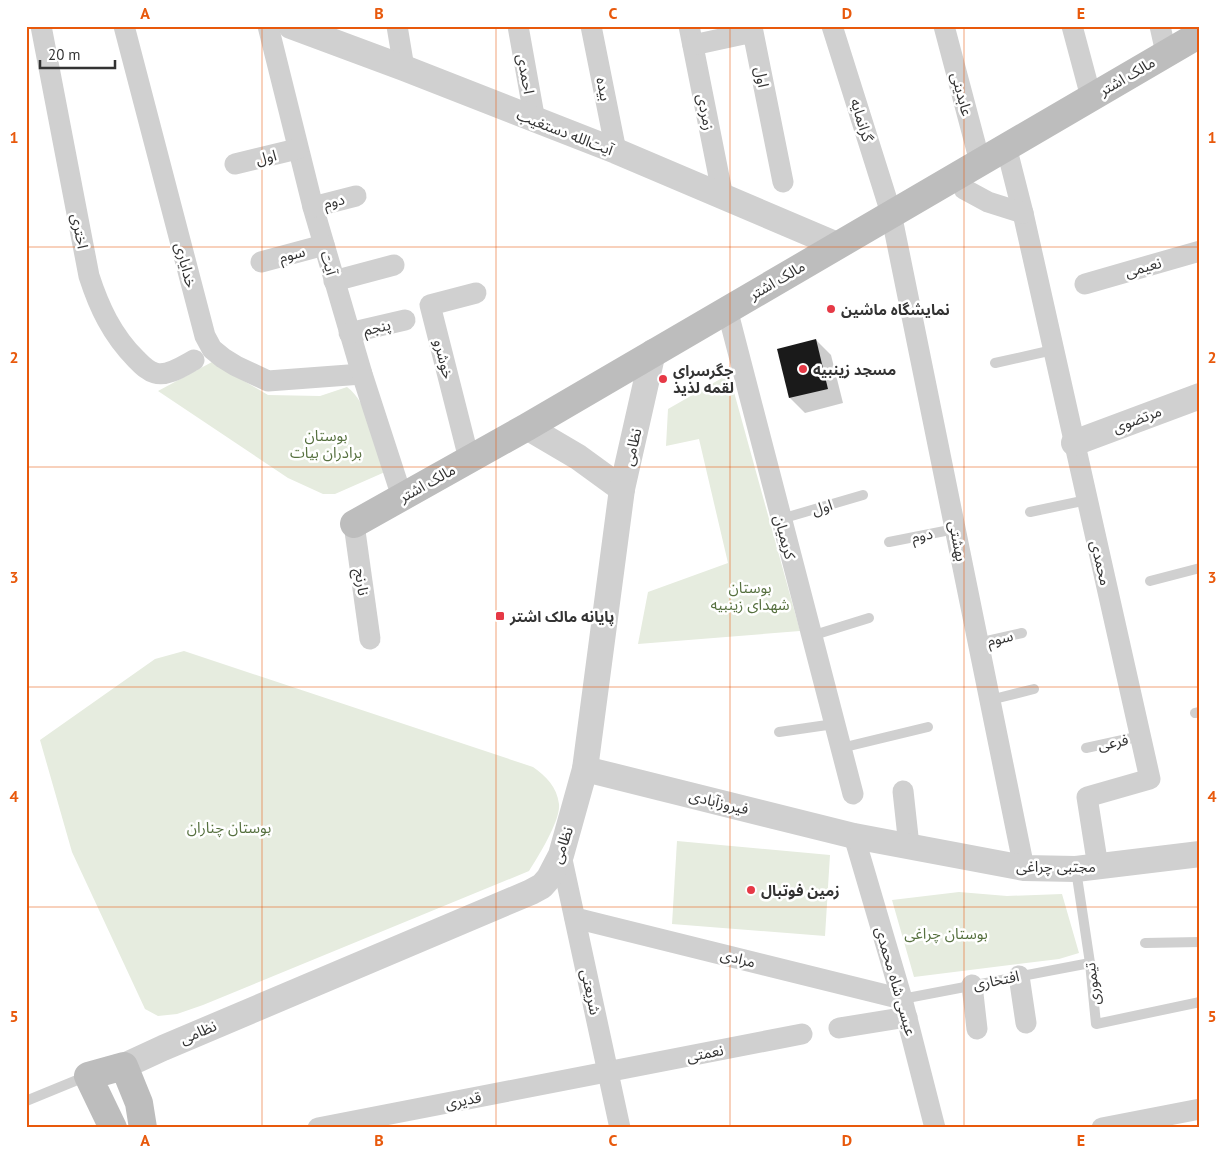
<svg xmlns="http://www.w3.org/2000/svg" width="1226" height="1154" font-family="'PT Sans','Noto Sans Arabic',sans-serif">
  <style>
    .green { fill: #e6ecdf }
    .shadow { fill: #0003 }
    .building { fill: #1a1a1a }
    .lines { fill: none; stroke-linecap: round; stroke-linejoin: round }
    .service { stroke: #d0d0d0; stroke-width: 10 }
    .minor { stroke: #d0d0d0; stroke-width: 21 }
    .tertiary { stroke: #d0d0d0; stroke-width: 26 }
    .secondary { stroke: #bdbdbd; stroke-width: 28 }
    .grid { fill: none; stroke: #e8590c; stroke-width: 1; stroke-opacity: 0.55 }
    .poi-dot { fill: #e63946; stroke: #fff; stroke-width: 2 }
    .labels { text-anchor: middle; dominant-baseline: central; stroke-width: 5; stroke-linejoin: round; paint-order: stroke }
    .street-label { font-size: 15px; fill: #333; stroke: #fff }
    .poi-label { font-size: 15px; font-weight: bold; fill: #333; stroke: #fff; text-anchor: start }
    .park-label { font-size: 15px; fill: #56703f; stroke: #fff }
    .neatline { fill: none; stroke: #e8590c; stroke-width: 2 }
    .grid-label { font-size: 16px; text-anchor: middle; font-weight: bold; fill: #e8590c }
  </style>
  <rect width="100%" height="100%" fill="#fff"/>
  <g class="green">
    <path d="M212,362l56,33 52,1 27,-9c22,16 29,59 38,85l-50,22h-12l-35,-16 -130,-87z"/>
    <polygon points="729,374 800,631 638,644 648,592 728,563 699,439 666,446 668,409"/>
    <path d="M184,651l349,116c13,9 24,20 26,37 2,16 -21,53 -30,67l-326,134 -26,9 -19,2 -13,-7 -73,-157 -32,-112 115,-81z"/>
    <polygon points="677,841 830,855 825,936 672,924"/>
    <polygon points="959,892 1007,896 1062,894 1079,953 1059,959 914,977 892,900"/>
  </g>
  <polygon class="shadow" points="816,340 831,355 843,403 805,413 790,398 779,350"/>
  <polygon class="building" points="816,339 828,389 789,398 777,349"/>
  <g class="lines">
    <g class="service">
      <polyline points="995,363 1053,350"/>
      <polyline points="1030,512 1087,500"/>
      <polyline points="781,519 863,495"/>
      <polyline points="889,542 955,529"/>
      <polyline points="1150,581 1200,568"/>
      <polyline points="811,636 869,618"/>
      <polyline points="978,643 1022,633"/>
      <polyline points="990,700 1034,689"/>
      <polyline points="1195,713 1200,712"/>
      <polyline points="779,732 834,724"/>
      <polyline points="841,748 928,727"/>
      <polyline points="1086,748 1141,736"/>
      <polyline points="1076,870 1090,963 1096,1024 1200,1002"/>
      <polyline points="1145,943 1200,942"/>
      <polyline points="902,999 1090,963"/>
      <polyline points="26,1101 87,1076"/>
    </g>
    <g class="minor">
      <path d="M41,26l48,250c10,31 23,59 47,83 5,5 11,12 19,14 12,4 28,-7 39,-13"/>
      <polyline points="124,26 205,336 212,349 223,358 236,366 268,381 362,374"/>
      <polyline points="268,26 313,207 362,374 402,497"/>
      <polyline points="397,26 404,68"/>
      <polyline points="518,26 535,121"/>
      <polyline points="591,26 616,151"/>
      <polyline points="689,26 723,197"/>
      <polyline points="832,26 891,213 1024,868"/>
      <polyline points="944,26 980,162"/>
      <polyline points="1072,26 1091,97"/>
      <polyline points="1160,26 1166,53"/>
      <polyline points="693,45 753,32 783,182"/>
      <polyline points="1006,146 1023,213 1150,779 1087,797 1098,867"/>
      <polyline points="235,164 297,149"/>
      <polyline points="964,189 988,202 1023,213"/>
      <polyline points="313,207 356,196"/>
      <polyline points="261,262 324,245"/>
      <polyline points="334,281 394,265"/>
      <polyline points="1085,284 1200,251"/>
      <polyline points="727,309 853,794"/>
      <polyline points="349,333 405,320"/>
      <polyline points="469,459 430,305 476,293"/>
      <polyline points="354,524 370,639"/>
      <polyline points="903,791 909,846"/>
      <polyline points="854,836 902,999 935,1128"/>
      <polyline points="561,855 620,1128"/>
      <polyline points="575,918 902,999"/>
      <polyline points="1019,976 1026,1023"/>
      <polyline points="972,985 977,1029"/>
      <polyline points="839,1028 907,1017"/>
      <polyline points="318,1128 802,1034"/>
      <polyline points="1102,1128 1200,1109"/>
    </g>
    <g class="tertiary">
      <polyline points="291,26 404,68 616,151 837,245"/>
      <polyline points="527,427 578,457 622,489"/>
      <polyline points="1074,443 1200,396"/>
      <polyline points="585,769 854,836 1024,868 1076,869 1200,854"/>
      <polyline points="124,1066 163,1048 531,892 542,886 549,878 561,855 585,769 622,489 653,352"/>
    </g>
    <g class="secondary">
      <polyline points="354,524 527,427 1200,34"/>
      <polyline points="113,1128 88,1076 124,1066 139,1103 143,1128"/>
    </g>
  </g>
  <path class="grid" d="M262,26v1102M496,26v1102M730,26v1102M964,26v1102M26,247h1174M26,467h1174M26,687h1174M26,907h1174"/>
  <g class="poi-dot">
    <circle cx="831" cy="309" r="5"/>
    <circle cx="803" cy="369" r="5"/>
    <circle cx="663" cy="379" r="5"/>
    <rect x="495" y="611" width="10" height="10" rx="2.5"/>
    <circle cx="751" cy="890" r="5"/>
  </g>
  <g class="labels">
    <g class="street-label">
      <text transform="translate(526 74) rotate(80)">احمدی</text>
      <text transform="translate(1127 76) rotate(-30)">مالک اشتر</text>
      <text transform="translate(762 77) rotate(79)">اول</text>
      <text transform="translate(604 89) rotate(79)">بیده</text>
      <text transform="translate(962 94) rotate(75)">عابدینی</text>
      <text transform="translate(706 112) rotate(79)">زمردی</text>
      <text transform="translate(862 120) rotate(73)">گرانمایه</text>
      <text transform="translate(565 132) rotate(21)">آیت‌الله دستغیب</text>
      <text transform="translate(266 157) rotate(-14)">اول</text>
      <text transform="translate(334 201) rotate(-13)">دوم</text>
      <text transform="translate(80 231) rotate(79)">اختری</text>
      <text transform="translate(292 254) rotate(-15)">سوم</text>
      <text transform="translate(329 263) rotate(74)">آیت</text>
      <text transform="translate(186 265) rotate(75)">خدایاری</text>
      <text transform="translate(1143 267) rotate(-16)">نعیمی</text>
      <text transform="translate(777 280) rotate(-30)">مالک اشتر</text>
      <text transform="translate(377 327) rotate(-13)">پنجم</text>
      <text transform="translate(444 359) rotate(76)">خوشرو</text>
      <text transform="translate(1137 419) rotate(-21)">مرتضوی</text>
      <text transform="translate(632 447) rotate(-77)">نظامی</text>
      <text transform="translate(427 483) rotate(-29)">مالک اشتر</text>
      <text transform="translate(822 507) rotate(-17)">اول</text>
      <text transform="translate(922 535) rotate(-11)">دوم</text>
      <text transform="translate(785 537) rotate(75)">کریمیان</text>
      <text transform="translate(958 541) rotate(79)">بهشتی</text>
      <text transform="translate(1101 563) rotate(77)">محمدی</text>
      <text transform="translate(362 582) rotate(82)">نارنج</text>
      <text transform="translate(1000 638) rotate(-13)">سوم</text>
      <text transform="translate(1113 742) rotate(-11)">فرعی</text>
      <text transform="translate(719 802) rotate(14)">فیروزآبادی</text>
      <text transform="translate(562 845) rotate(-71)">نظامی</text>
      <text x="1056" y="866">مجتبی چراغی</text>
      <text transform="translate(738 958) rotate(14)">مرادی</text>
      <text transform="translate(996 980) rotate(-11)">افتخاری</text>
      <text transform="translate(896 981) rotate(74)">عیسی شاه محمدی</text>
      <text transform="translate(1092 984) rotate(-97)">تیموری</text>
      <text transform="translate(591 992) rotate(78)">شریعتی</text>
      <text transform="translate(198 1032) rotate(-23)">نظامی</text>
      <text transform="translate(705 1053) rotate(-11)">نعمتی</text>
      <text transform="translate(463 1100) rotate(-11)">قدیری</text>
    </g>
    <g class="poi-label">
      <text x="841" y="309">نمایشگاه ماشین</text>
      <text x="813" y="369">مسجد زینبیه</text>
      <text x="673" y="370">جگرسرای<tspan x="673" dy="17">لقمه لذیذ</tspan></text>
      <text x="510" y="616">پایانه مالک اشتر</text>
      <text x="761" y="890">زمین فوتبال</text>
    </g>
    <g class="park-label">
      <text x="326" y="435">بوستان<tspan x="326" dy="17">برادران بیات</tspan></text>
      <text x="750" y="587">بوستان<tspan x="750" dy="17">شهدای زینبیه</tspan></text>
      <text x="229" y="827">بوستان چناران</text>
      <text x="946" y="933">بوستان چراغی</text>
    </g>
  </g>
  <rect width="1226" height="1154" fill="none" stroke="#ffffff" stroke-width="55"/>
  <path d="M40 60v8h75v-8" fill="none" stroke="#333333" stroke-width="2.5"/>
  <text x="48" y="60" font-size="15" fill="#333333" stroke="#ffffff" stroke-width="4" paint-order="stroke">20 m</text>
  <rect x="28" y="28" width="1170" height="1098" class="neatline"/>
  <g class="grid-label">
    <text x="145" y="19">A</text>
    <text x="379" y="19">B</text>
    <text x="613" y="19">C</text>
    <text x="847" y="19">D</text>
    <text x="1081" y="19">E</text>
    <text x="14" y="143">1</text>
    <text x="1212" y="143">1</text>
    <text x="14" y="363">2</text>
    <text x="1212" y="363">2</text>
    <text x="14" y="583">3</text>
    <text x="1212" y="583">3</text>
    <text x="14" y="802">4</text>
    <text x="1212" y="802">4</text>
    <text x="14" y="1022">5</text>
    <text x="1212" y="1022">5</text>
    <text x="145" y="1146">A</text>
    <text x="379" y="1146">B</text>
    <text x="613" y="1146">C</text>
    <text x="847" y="1146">D</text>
    <text x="1081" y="1146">E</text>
  </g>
</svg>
